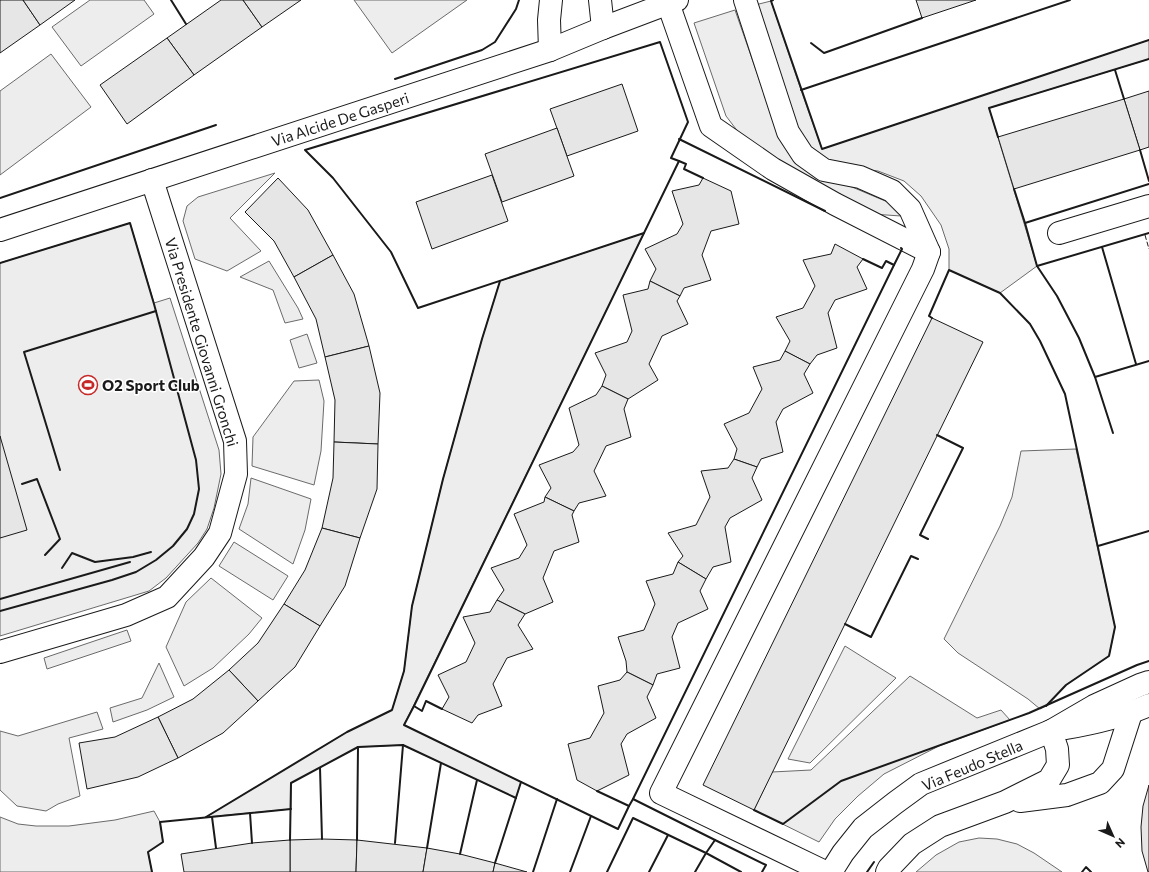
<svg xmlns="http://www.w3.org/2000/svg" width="1149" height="872" font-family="Commissioner,sans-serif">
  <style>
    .built { fill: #ededed; stroke: #6a6a6a }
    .building { fill: #e6e6e6; stroke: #1a1a1a }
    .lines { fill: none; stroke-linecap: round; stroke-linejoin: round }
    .minor-casing { stroke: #1a1a1a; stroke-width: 24 }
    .minor { stroke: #fff; stroke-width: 22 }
    .fence { stroke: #1a1a1a; stroke-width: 1; stroke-dasharray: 5 2; stroke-linecap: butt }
    .wall { stroke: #1a1a1a; stroke-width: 2 }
    .labels { text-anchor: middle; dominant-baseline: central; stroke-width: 3; stroke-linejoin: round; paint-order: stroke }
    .street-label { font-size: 15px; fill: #1a1a1a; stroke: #fff }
    .poi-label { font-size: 15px; font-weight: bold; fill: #1a1a1a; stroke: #fff; text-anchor: start }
  </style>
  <rect width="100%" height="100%" fill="#fff"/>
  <g class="built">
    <polygon points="90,0 144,0 154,14 81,66 52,27"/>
    <polygon points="354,0 467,0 392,53"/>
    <polygon points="771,1 801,90 822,149 1149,40 1149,59 989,108 1037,266 1000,293 949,270 949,249 941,225 921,196 904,181 878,171 831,165 805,143 790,113 755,5"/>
    <polygon points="735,10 772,116 822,178 852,187 890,203 901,216 872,214 803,179 739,133 726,116 694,23"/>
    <polygon points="51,54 91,107 0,175 0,91"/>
    <polygon points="275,173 230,218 261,251 227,271 195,259 183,221 187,206 198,197"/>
    <polygon points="130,223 154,303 170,298 219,450 221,474 214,508 207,529 198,543 166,578 149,591 0,636 0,263"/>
    <polygon points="644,233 404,725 521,782 516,798 403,745 358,747 291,783 291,809 206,817 347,732 392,710 404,671 412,606 443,479 482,339 500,281"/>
    <polygon points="269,261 298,308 303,319 285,323 273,290 240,277"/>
    <polygon points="307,334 317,363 299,368 290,340"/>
    <polygon points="319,380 324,401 321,451 314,485 252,466 253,437 294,381"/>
    <polygon points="1076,449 1115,627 1109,656 1066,685 1046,706 1040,709 1028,699 958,653 944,639 1000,526 1012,497 1021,451"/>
    <polygon points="251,478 311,499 305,530 293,564 239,529 248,504"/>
    <polygon points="234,542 288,576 273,600 219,566"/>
    <polygon points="211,578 262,618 249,634 213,668 184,686 166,647 186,602"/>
    <polygon points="127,630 131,641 47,669 44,658"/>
    <polygon points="845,646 896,678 810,763 788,759"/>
    <polygon points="159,663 174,697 147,710 113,722 110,708 142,698"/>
    <polygon points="910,676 977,718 1001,710 1010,720 939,746 884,774 858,796 835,819 819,842 754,810 772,772 811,770"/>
    <polygon points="97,712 103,729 69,738 80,796 58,804 46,811 17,806 0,790 0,731 18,736"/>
    <polygon points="154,811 160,822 163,842 148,852 152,872 0,872 0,817 18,824 36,826 69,826 115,820"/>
    <polygon points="979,838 997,839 1017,844 1034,853 1062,872 916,872 936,855 959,842"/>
  </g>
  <g class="building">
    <polygon points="0,0 23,0 40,25 0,53"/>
    <polygon points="23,0 75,0 40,25"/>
    <polygon points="221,0 243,0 262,27 194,75 167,38"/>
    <polygon points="243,0 301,0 262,27"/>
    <polygon points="916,0 976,0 922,18"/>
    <polygon points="167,38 194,75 127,124 100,85"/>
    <polygon points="622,84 638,131 567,156 550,109"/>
    <polygon points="1149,91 1149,147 1140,150 1124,99"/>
    <polygon points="1124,99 1140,150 1014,189 998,137"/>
    <polygon points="557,128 574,176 502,202 485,154"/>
    <polygon points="492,175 508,221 432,249 416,202"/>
    <polygon points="278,178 308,210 333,255 294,277 274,241 245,212"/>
    <polygon points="703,178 731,191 739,224 711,231 702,255 711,280 684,288 680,296 650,281 656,269 645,249 677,234 683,224 672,191 699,185"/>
    <polygon points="835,244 863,259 857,267 867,289 835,300 828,313 837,348 817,355 810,364 785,351 790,341 776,317 803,308 815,286 803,260 831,254"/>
    <polygon points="333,255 354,294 369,346 325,357 316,319 294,277"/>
    <polygon points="650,281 680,296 677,301 688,324 662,336 649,364 658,380 628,399 602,386 606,375 595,353 627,342 632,331 623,295 648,289"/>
    <polygon points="932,318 983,342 754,810 703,785"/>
    <polygon points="369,346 380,393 378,444 334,442 335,400 325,357"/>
    <polygon points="785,351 810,364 804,374 813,393 783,409 776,422 783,452 761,459 757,467 734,459 737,449 724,424 749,413 762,389 753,367 780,360"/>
    <polygon points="602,386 628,399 624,409 631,437 606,446 594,471 606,496 579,503 574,511 545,497 551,488 539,465 573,452 579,445 569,408 596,395"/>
    <polygon points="0,436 27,530 0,538"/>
    <polygon points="334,442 378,444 377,489 360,538 322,528 333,478"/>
    <polygon points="734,459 757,467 752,478 762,500 730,518 725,527 731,562 713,567 706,579 678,562 683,556 668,533 696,525 710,497 701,471 728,468"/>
    <polygon points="545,497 574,511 572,515 579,542 554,551 543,578 553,602 525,614 497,600 504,590 491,568 519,558 527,545 514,514 544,502"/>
    <polygon points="322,528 360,538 345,586 320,626 284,604 305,570"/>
    <polygon points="678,562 706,579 700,591 708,609 678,623 672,637 680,668 657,674 653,685 627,672 626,661 618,637 644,630 655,604 646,581 673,574"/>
    <polygon points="497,600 525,614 518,625 533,649 507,658 493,684 502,706 478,715 472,723 442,709 449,697 438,675 466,662 475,643 463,617 490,612"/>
    <polygon points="284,604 320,626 295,667 258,701 229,670 258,643"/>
    <polygon points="229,670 258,701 223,733 178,758 158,717 193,699"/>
    <polygon points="627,672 653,685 647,697 656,718 627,734 621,744 629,775 597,791 577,780 568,744 590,738 604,713 598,686 620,680"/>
    <polygon points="158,717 178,758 138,777 87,789 79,743 115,737"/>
    <polygon points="1149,785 1149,872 1148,872 1142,851 1141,827 1143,806"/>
    <polygon points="322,839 357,840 356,872 290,872 290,840"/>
    <polygon points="290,840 290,872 184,872 181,854 252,843"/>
    <polygon points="357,840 427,848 423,872 356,872"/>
    <polygon points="427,848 460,854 495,863 493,872 423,872"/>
    <polygon points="495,863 527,872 493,872"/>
  </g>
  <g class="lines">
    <defs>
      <g id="minor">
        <polyline points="600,0 603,28"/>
        <polyline points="745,0 788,132 803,155 824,170 860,177 892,191 910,209 929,252 923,269 661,793 825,872"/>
        <polyline points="668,3 711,126 773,169 835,204 929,252"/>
        <polyline points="550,50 549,20 551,0"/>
        <polyline points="0,230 550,50 603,28 677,0"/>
        <polyline points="1059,233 1149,206"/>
        <polyline points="0,652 126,615 167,597 204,557 220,533 236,474 235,441 152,180"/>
        <path d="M1066,728c29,-5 56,-11 83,-23"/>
        <polyline points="1020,801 1067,795 1100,783 1113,769 1131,713"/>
        <polyline points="831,872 843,853 863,828 895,803 921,784 1051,731 1094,706 1140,685 1149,682"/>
        <polyline points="887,872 889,868 912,844 940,826 1005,802 1049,780 1058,765 1057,749 1051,731"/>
      </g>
    </defs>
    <use href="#minor" class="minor-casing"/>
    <use href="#minor" class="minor"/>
    <polyline class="fence" points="1145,235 1149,249"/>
    <g class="wall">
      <polyline points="171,0 186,24"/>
      <polyline points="773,0 771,1 822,149 1149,40"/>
      <polyline points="811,43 824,53 922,18"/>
      <polyline points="1115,70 1124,99"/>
      <polyline points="395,79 482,50 495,42 516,9 519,0"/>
      <polyline points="801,90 1070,0"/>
      <polyline points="998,137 989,108 1149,59"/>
      <polyline points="679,139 825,211"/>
      <polyline points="1140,150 1149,181"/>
      <polyline points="1014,189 1025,223 1149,184"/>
      <polyline points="0,198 216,125"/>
      <polyline points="1025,223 1037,266 1057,296 1079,338 1095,377 1113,433"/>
      <polyline points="644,233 418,308 391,252 333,178 305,150 660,42 688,122 671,158 679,161"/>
      <polyline points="1102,247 1136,364"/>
      <polyline points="0,263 130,223 154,304 196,460 199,489 194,514 187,529 173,546 156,560 136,572 112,580 0,611"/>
      <polyline points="894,265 902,249 901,248"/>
      <polyline points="1037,266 1149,233"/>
      <polyline points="932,318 929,316 949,270 1000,293 1030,324 1040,341 1065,394 1115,627 1109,656 1066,685 1046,706"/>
      <polyline points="1095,377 1149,361"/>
      <polyline points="60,470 24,352 156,311"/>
      <polyline points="22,484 37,479 60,539 45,555"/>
      <polyline points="928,539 920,535 963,448 937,435"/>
      <polyline points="1098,546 1149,531"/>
      <polyline points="62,568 72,553 95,562 133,557 151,552"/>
      <polyline points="0,599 130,562"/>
      <polyline points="845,624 871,637 911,556 918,559"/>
      <polyline points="414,706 404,725 618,829 629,806"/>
      <polyline points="442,709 426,701 422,711 414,706 679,161 686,164 684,169 703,178"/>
      <polyline points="320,768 322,839"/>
      <polyline points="597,791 629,806 633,799 894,265 886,261 882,268 863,259"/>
      <polyline points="633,799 715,840 706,853 741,872"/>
      <polyline points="754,810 783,824 841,781 1029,713 1137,665 1149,661"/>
      <polyline points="250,813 252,843"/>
      <polyline points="206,817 347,732 392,710 404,671 412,606 443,479 482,339 500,281"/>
      <polyline points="212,817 216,848"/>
      <polyline points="290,840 291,783 358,747 403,745 516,798"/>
      <polyline points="357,840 358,747"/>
      <polyline points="715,840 766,865 762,872"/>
      <polyline points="395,843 403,745"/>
      <polyline points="427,848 441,763"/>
      <polyline points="460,854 477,780"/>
      <polyline points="495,863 521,782"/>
      <polyline points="152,872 148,852 163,842 160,822 291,809"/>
      <polyline points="533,872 557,799"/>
      <polyline points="570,872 591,816"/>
      <polyline points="607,872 633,818 706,853 695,872"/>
      <polyline points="649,872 668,835"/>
      <polyline points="867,872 874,862"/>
      <polyline points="1082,872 1086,867 1091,872"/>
    </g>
  </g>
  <defs>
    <symbol id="stadium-ring" viewBox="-11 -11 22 22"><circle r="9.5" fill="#fff" stroke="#c62828" stroke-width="1.5"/><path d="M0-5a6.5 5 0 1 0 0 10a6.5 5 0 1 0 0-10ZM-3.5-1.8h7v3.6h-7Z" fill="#c62828"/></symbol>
  </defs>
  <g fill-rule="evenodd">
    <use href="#stadium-ring" x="77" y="374" width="22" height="22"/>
  </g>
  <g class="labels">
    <g class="street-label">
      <text transform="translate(340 119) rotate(-18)">Via Alcide De Gasperi</text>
      <text transform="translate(202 342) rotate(73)">Via Presidente Giovanni Gronchi</text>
      <text transform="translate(972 765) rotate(-23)">Via Feudo Stella</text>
    </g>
    <g class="poi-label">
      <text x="102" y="385">O2 Sport Club</text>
    </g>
  </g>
  <g transform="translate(1113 836) rotate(135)" stroke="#ffffff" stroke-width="3" paint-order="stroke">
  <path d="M0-3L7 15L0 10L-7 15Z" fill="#1a1a1a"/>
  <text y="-6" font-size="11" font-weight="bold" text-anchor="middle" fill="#1a1a1a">N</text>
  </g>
</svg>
